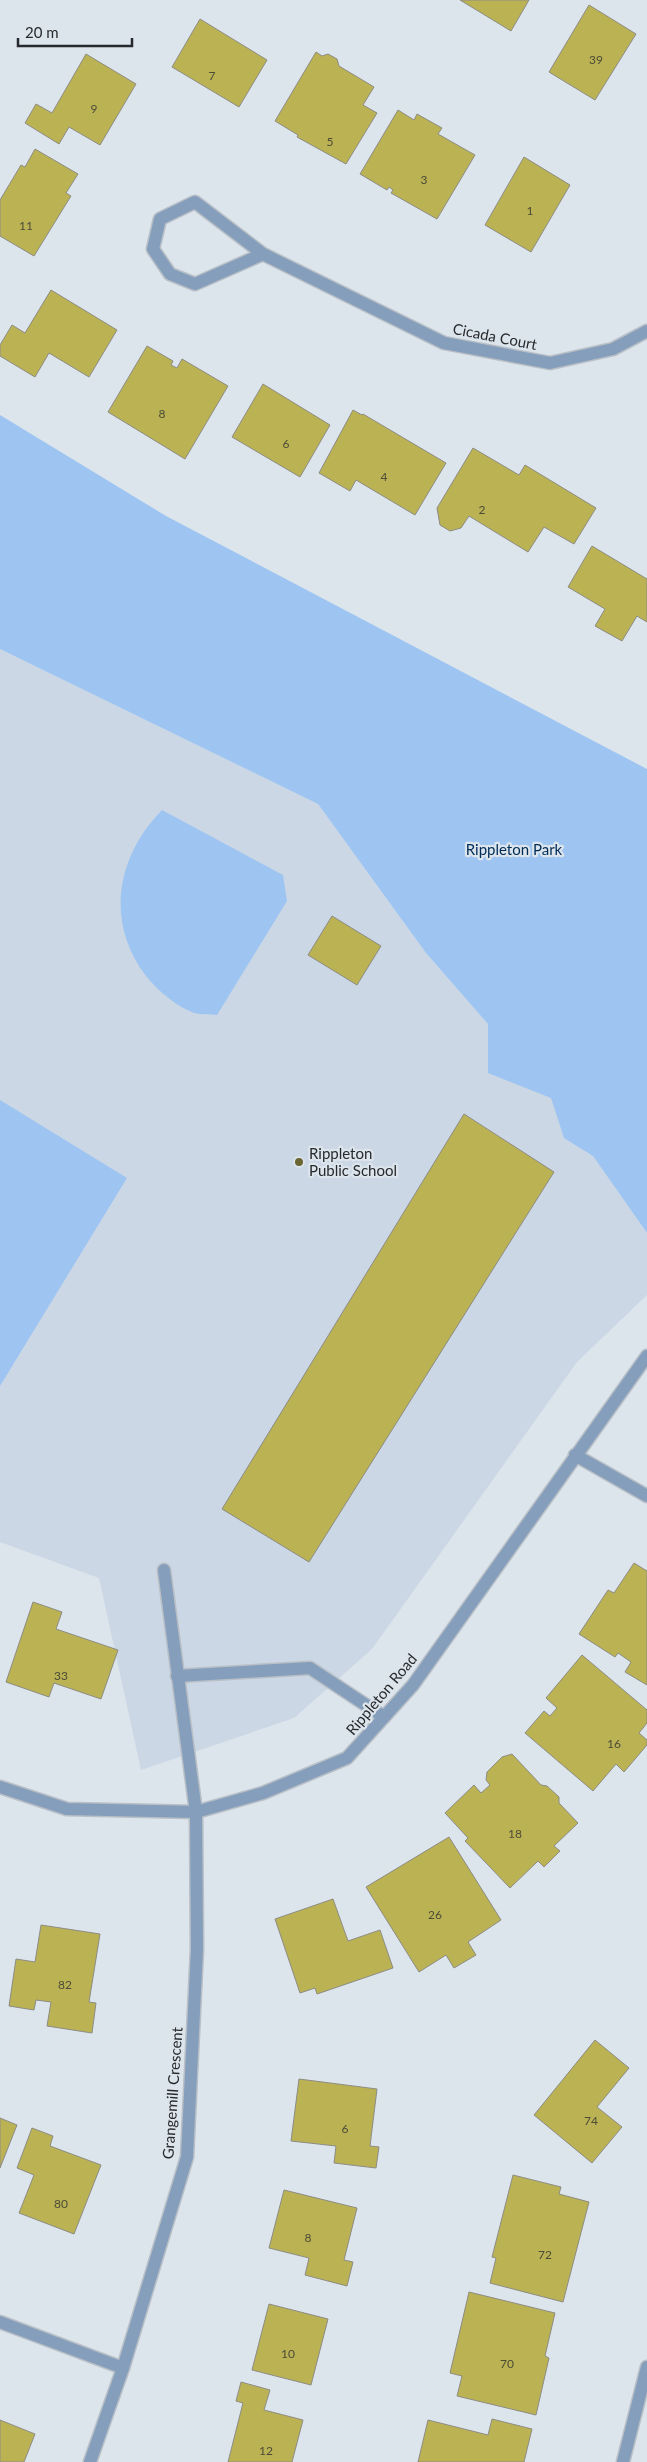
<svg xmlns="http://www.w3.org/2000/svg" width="647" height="2462" font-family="Lato,sans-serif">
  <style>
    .built { fill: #cbd7e5 }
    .green { fill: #9ec5f1 }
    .building { fill: #bbb254; stroke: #8d8c83 }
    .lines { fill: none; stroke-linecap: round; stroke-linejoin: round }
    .lane-casing { stroke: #b8bfc6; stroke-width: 15 }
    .street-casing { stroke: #b8bfc6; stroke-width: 15 }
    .lane { stroke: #849ebc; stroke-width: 12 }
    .street { stroke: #849ebc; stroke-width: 12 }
    .poi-dot { fill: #6b6532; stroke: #dce4ec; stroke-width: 2 }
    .labels { text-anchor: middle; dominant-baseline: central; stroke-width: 4.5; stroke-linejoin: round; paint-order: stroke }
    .number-label { font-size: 12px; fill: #4c4c37 }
    .street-label { font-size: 15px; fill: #272a2d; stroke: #dce4ec }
    .park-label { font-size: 15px; fill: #002d57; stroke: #dce4ec }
    .poi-label { font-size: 15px; fill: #272a2d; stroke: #dce4ec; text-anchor: start }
  </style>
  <rect width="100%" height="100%" fill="#dce4ec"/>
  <polygon class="built" points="0,649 318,804 426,953 547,1090 647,1233 647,1295 577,1362 372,1649 294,1718 141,1770 99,1578 0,1542"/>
  <g class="green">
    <polygon points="0,415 166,516 647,769 647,1233 593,1156 564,1138 551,1098 488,1073 488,1024 426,953 318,804 0,649"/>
    <path d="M162,810l121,65 4,26 -70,114c-7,-1 -16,0 -23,-2 -18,-7 -36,-22 -48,-37 -41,-54 -30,-119 16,-166z"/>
    <polygon points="0,1100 127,1178 0,1386"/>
  </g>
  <g class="building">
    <polygon points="460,0 529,0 511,31"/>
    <polygon points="589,5 636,34 595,100 549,72"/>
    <polygon points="200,19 267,60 239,107 172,67"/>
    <polygon points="316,52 322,56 328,54 337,59 339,66 374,87 363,105 377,113 346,164 297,137 298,135 275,121"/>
    <polygon points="86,54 136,84 100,145 69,127 59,144 25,123 36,104 52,113"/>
    <polygon points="398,110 414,120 417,114 442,128 438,134 475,155 437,219 391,193 393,190 389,187 387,190 360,174"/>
    <polygon points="35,149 78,174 66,193 71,196 34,256 0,236 0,200 21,165 25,167"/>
    <polygon points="524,157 570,185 531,252 485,225"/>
    <polygon points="51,290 117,330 89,377 49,353 35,377 0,356 0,345 12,325 25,333"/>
    <polygon points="147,346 173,361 171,365 177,368 182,359 228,386 185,459 108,412"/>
    <polygon points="263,384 330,425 300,477 232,437"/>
    <polygon points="353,410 362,415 363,414 446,463 415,515 356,480 350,491 319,473"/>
    <polygon points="473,448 519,475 525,465 596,508 574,544 544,527 528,552 469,516 461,528 450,531 440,525 437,508"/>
    <polygon points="592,546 647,579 647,622 637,616 622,641 595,626 605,609 568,587"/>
    <polygon points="332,916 381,946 357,985 308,955"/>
    <polygon points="464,1114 554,1172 309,1562 222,1509"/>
    <polygon points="634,1563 647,1571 647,1685 625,1672 631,1662 618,1653 615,1657 579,1634 608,1590 614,1593"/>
    <polygon points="33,1602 62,1612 56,1629 118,1650 101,1699 54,1683 49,1697 6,1682"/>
    <polygon points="582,1655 647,1710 647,1723 639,1733 647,1740 647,1745 624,1772 616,1764 593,1791 525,1733 544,1711 550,1716 557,1708 546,1698"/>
    <polygon points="512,1754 541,1785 547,1786 559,1797 559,1803 578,1823 554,1846 560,1851 544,1867 538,1861 510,1888 465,1841 468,1838 445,1813 474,1785 481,1793 490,1785 486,1780 487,1772 502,1757"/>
    <polygon points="449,1837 501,1920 468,1942 476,1955 454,1968 446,1955 419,1972 366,1887"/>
    <polygon points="333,1899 348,1941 380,1930 393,1968 317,1994 315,1988 300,1993 275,1919"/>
    <polygon points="41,1925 100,1934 89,2002 96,2003 92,2033 47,2026 51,2002 36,2000 34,2010 9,2006 16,1959 35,1962"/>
    <polygon points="595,2040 629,2068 597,2107 622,2127 592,2163 534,2115"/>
    <polygon points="299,2079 377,2089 370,2146 379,2147 376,2168 334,2163 336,2146 291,2141"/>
    <polygon points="0,2118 17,2125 0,2168"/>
    <polygon points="32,2128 53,2136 50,2146 101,2165 74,2234 19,2213 34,2175 17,2168"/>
    <polygon points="513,2175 561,2187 559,2194 589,2202 563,2302 490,2283 496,2258 492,2257"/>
    <polygon points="284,2190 357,2208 344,2260 353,2262 347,2286 305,2275 309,2258 269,2248"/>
    <polygon points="469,2292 555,2313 545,2356 549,2358 536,2415 457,2396 462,2376 450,2373"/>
    <polygon points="269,2304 328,2319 311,2385 252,2370"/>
    <polygon points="241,2382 270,2390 264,2410 303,2420 292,2462 228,2462 243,2403 236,2401"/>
    <polygon points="492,2419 532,2429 524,2462 418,2462 428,2420 488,2435"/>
    <polygon points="0,2420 35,2434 24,2462 0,2462"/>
  </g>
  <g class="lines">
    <defs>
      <g id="lane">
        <polyline points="164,1570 196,1812"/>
        <polyline points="177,1676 310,1668 384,1717"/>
      </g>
      <g id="street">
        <polyline points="263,254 195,284 170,274 153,249 160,219 195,202 263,254 444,343 550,363 613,349 647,331"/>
        <polyline points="575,1455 647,1496"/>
        <polyline points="0,1787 67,1809 196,1812 263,1793 347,1758 413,1685 647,1356"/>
        <polyline points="0,2322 123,2368"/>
        <polyline points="90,2462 123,2368 187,2157 197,1949 196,1812"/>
        <polyline points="623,2462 647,2367"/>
      </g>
    </defs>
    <use href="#lane" class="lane-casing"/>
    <use href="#street" class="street-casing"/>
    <use href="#lane" class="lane"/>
    <use href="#street" class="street"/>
  </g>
  <circle class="poi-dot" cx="299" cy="1162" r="5"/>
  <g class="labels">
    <g class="number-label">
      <text x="596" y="59">39</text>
      <text x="212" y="75">7</text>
      <text x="94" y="108">9</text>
      <text x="330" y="141">5</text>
      <text x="424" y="179">3</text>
      <text x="530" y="210">1</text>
      <text x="26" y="225">11</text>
      <text x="162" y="413">8</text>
      <text x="286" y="443">6</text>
      <text x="384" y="476">4</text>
      <text x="482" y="509">2</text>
      <text x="61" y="1675">33</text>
      <text x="614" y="1743">16</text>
      <text x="515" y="1833">18</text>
      <text x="435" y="1914">26</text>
      <text x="65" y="1984">82</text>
      <text x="591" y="2120">74</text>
      <text x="345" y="2128">6</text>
      <text x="61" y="2203">80</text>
      <text x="308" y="2237">8</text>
      <text x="545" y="2254">72</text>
      <text x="288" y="2353">10</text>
      <text x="507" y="2363">70</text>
      <text x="266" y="2450">12</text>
    </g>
    <g class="street-label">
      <text transform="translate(495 336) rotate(11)">Cicada Court</text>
      <text transform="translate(381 1694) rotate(-50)">Rippleton Road</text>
      <text transform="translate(172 2093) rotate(-86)">Grangemill Crescent</text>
    </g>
    <g class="park-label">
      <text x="514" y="849">Rippleton Park</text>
    </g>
    <g class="poi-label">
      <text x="309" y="1153">Rippleton<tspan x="309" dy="17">Public School</tspan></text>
    </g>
  </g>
  <path d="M18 38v8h114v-8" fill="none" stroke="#272a2d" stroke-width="2.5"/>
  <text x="25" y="38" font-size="15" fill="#272a2d" stroke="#dce4ec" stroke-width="4" paint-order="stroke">20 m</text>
</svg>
